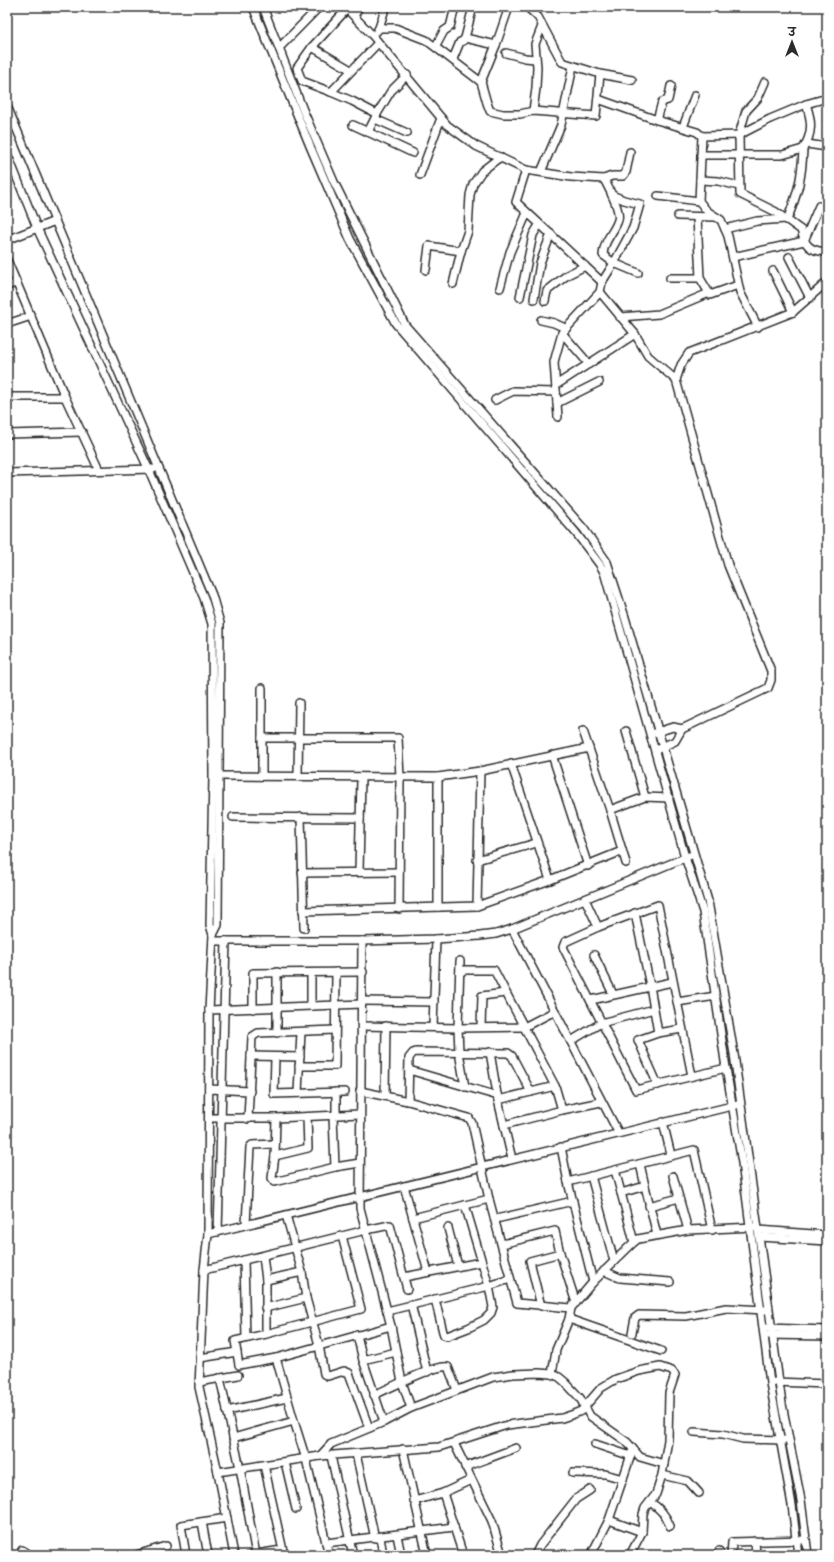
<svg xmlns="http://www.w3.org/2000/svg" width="834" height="1562" font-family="Delius,'Playpen Sans Deva',sans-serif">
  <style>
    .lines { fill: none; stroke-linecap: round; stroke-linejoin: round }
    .minor-casing { stroke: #2b2b2b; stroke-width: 10 }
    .minor { stroke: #fff; stroke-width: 7 }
  </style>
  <rect width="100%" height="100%" fill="#fff"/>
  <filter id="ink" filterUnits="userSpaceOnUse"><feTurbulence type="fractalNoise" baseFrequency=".025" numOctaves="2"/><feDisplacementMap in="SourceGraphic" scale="8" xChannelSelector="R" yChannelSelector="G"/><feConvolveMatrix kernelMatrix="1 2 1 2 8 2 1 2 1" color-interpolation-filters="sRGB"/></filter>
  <g filter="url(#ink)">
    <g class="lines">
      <defs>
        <g id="minor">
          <polyline points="253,7 310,146 350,239 396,324 576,533 600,565 604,572 685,857 703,912 726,1068 742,1163 770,1383 792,1505 798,1555"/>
          <polyline points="263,7 303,110 334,182 405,325 584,529 607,562 624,614 708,901 734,1054 782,1404 801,1500 808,1555"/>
          <polyline points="345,7 373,36 447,125 476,146 526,170 571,177 604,179 612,176 623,176 626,172 630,152"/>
          <polyline points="527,7 538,17 562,62 600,74 632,80"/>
          <polyline points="354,16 359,7"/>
          <polyline points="379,28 395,28 426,40 481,82 487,103 490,111 503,114 520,114 533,111 596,116 600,74"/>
          <polyline points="377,31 379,28 385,9"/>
          <polyline points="465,38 496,45"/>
          <polyline points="378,43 331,92 352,101 377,114 391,91 407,75"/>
          <polyline points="436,46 444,31 450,27 455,7"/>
          <polyline points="312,47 351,70"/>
          <polyline points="279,48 319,7"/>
          <polyline points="506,53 525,58 535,59"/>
          <polyline points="453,59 460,42 463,41 465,38 473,7"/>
          <polyline points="481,82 496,45 509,7"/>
          <path d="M765,82l-7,16 -12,13 -7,24 1,59 36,18 25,18c4,16 9,21 26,22"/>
          <polyline points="331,92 302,81 297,68 312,47 347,9"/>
          <polyline points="598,99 657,120 697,132 702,136 739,135 770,119 806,104 827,98"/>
          <polyline points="7,106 212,595 220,623 218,925 213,935 209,1010 208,1234 204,1270 199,1387 218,1472 234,1555"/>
          <polyline points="533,111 536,88 537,67 535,44 542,26"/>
          <polyline points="375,119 407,133"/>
          <polyline points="657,120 662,102 668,100 671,86"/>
          <polyline points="353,125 413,153"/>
          <polyline points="683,127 695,95"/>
          <polyline points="368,132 377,114"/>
          <polyline points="702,136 699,201 707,211 721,220 728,236 740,292 758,327"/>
          <polyline points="807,144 827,147"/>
          <polyline points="7,153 37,228 149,470 204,598 212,624 213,776 210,925 213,935"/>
          <path d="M701,155h81l21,-6c10,-16 9,-28 3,-45"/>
          <polyline points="526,170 516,202 602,282"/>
          <polyline points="541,172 561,125 573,66"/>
          <polyline points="420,175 441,118"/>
          <path d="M604,179c5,10 17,31 14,41 -4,13 -14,19 -15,35l11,8 24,10"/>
          <polyline points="700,180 718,181 739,186"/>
          <polyline points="658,196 699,201"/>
          <polyline points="678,216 716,217"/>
          <polyline points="697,217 700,278 709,293 710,295 738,285"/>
          <path d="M787,220c11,-27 15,-42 16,-71"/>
          <polyline points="725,229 757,221 786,219"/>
          <polyline points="7,240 55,221"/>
          <polyline points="733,257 804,241 819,206"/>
          <polyline points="789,257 810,298"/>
          <polyline points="7,260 65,397 99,470"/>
          <polyline points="426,270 429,246 461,251"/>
          <polyline points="773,271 793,312"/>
          <polyline points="670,278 700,278"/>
          <polyline points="453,284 461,251 468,231 470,195 473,184 482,171 500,157"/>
          <polyline points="7,286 16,283"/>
          <polyline points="500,288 510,252 527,213"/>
          <polyline points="600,292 635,334 648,356 676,380 728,565 771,671 771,680 768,688 682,729 675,741 658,749"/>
          <polyline points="520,297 533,235 539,225"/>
          <polyline points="534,299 540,263 551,234"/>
          <polyline points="545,301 547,291 567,275 585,266"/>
          <polyline points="620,317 659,314 709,293"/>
          <polyline points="541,320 554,323 565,328"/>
          <polyline points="7,324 31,316"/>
          <polyline points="562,333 589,364"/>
          <polyline points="676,380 681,365 689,353 793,312 827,282"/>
          <polyline points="556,385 635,334"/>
          <polyline points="7,397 65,397"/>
          <polyline points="495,400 513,391 556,392"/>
          <polyline points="557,403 599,382"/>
          <polyline points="558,417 554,362 562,333 600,292 602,282 614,263 633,228 640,204 624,200 612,195"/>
          <polyline points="7,434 82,432"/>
          <polyline points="7,473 153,469"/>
          <polyline points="262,688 262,776"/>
          <polyline points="583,731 610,810 626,863"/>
          <polyline points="626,731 645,797"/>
          <polyline points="654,733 673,727 682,729"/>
          <polyline points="262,738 398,738 400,777 399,909"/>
          <polyline points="552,755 588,866"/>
          <polyline points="511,764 550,880"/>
          <polyline points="220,776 438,777 480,771 589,748"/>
          <polyline points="298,776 299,703"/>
          <polyline points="610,810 645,797 669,798"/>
          <polyline points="233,817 360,818"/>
          <polyline points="301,817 304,928"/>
          <polyline points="477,860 536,843"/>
          <polyline points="359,872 361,777"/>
          <polyline points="302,873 399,872"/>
          <polyline points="585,899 598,927"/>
          <polyline points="477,906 480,771"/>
          <polyline points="438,907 438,777"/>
          <polyline points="303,911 477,906 550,880 622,851"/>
          <polyline points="635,913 650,986 658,1033"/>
          <polyline points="512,929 618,1132"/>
          <polyline points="213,941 362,941 436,939 480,936 496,934 512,929 689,856"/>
          <polyline points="362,941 360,1208 391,1326 402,1382 411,1408"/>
          <polyline points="594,955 613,994"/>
          <polyline points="460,961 458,1028 459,1052 465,1087"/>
          <polyline points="277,972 277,1033"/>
          <polyline points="311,973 311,1006"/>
          <polyline points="460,973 464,970 494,970 555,1086 562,1110"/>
          <polyline points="591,1000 672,982"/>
          <polyline points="362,1001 434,1002"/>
          <polyline points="677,1002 716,996"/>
          <polyline points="253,1009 253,973 363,972"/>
          <polyline points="209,1010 362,1004"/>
          <polyline points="362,1026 458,1028 524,1027 555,1011"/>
          <polyline points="433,1027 436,939"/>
          <polyline points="481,1027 482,996 505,993"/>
          <polyline points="571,1041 601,1023 654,1009"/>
          <polyline points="490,1052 498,1100 512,1159"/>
          <polyline points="251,1056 300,1057"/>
          <polyline points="275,1057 274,1094 345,1092"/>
          <polyline points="299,1066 335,1066 336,972"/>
          <polyline points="409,1070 498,1096"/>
          <polyline points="692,1076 658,905 598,927 565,942 563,947 636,1090 726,1068"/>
          <polyline points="658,1085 638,1040 658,1033 682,1029"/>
          <polyline points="209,1089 250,1091"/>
          <polyline points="360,1091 408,1101 469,1118 472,1123 489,1199 517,1303 571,1308"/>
          <polyline points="336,1092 336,1115"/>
          <polyline points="298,1093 301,1032"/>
          <polyline points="385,1096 386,1026"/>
          <polyline points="498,1100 555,1086"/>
          <polyline points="408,1101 409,1058 413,1053 416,1052 508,1053 512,1056 531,1092"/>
          <polyline points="333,1116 335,1167"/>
          <polyline points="209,1118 276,1118 360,1114"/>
          <polyline points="276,1118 275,1156 272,1178 274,1182 335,1167 360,1163"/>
          <polyline points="248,1119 252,1037 258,1033 335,1030"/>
          <polyline points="663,1122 671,1155"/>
          <polyline points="504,1125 562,1110 601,1102"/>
          <polyline points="561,1147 568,1182 593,1282"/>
          <polyline points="275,1156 308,1148 307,1117"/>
          <polyline points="640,1164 645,1186"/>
          <polyline points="615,1170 634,1242"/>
          <polyline points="591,1176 614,1261"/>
          <polyline points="673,1176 688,1230"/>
          <polyline points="568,1182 694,1150 712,1230"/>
          <polyline points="404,1186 428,1272"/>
          <polyline points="621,1193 645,1186 657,1235"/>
          <polyline points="649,1206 679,1198"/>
          <polyline points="286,1215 302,1272 306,1298 319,1345 324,1374 328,1376 344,1371 349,1373 369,1428"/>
          <polyline points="413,1218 489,1199"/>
          <polyline points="496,1219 573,1201"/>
          <polyline points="246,1224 250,1147 252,1145 275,1144"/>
          <polyline points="448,1228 458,1266"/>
          <polyline points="758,1230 827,1235"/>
          <polyline points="218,1232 226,941"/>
          <polyline points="208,1234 736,1105"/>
          <polyline points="342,1236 361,1309 266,1334 235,1341 239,1365 276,1358 391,1326"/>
          <polyline points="759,1237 827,1241"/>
          <polyline points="502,1244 555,1231 560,1253 576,1303"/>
          <polyline points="263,1256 266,1280 266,1334"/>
          <polyline points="244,1260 246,1338"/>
          <polyline points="204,1270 366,1230 390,1225 407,1289"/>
          <polyline points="604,1271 620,1278 670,1282"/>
          <polyline points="404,1277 481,1262"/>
          <polyline points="266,1280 302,1272"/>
          <polyline points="435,1299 443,1332 444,1335 447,1336 468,1328 484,1320 491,1313 493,1307 489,1286 465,1205"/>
          <polyline points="411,1304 427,1372"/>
          <polyline points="541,1306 530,1261 560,1253"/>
          <polyline points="265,1308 306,1298"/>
          <polyline points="387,1311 489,1286 510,1279"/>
          <polyline points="569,1319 661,1351"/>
          <polyline points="767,1328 827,1330"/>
          <polyline points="632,1333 635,1318 639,1315 686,1316 726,1308 765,1310"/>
          <polyline points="357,1335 363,1360"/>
          <polyline points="767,1335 827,1336"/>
          <polyline points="200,1358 237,1352"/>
          <polyline points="276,1358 294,1421 306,1459 329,1555"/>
          <polyline points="552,1374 556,1350 569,1319 571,1308 593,1282 634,1242 638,1239 688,1230 755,1227"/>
          <polyline points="220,1378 240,1468 256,1555"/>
          <polyline points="199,1382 238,1375"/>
          <polyline points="775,1382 827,1384"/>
          <path d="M374,1395c14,-6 61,-31 74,-28l9,23"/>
          <polyline points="227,1411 287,1398"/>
          <polyline points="384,1422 363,1360 396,1352"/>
          <polyline points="694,1432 723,1434 743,1439 783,1440"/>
          <polyline points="233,1438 294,1421"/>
          <polyline points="454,1443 492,1521 502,1555"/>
          <polyline points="595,1444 631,1456"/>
          <polyline points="403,1449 427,1555"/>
          <polyline points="356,1454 375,1538"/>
          <polyline points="320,1456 331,1444 384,1422 411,1408 493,1377 513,1374 539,1373 552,1374 559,1377 565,1382 580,1398 590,1416 627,1442 640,1457 664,1464"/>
          <polyline points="331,1456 353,1555"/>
          <polyline points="285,1462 296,1509"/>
          <polyline points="264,1465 284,1555"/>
          <polyline points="465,1467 516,1448"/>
          <polyline points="218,1472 320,1456 439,1447 507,1425 562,1418 574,1414 581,1411 601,1388 616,1379 639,1371 660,1367 672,1371 675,1375 669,1393 668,1440 662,1475 656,1494 645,1508 643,1514 642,1532 630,1555"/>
          <polyline points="573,1473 605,1474 623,1479"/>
          <polyline points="662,1475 688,1481 699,1493"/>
          <polyline points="443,1493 463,1555"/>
          <polyline points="414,1501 443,1493 471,1480"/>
          <path d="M650,1502c10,6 16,13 20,24"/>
          <polyline points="609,1520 642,1532"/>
          <polyline points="202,1522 208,1555"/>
          <polyline points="397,1535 401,1555"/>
          <polyline points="380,1537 383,1555"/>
          <polyline points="755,1541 756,1555"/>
          <polyline points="326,1543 454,1527"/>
          <polyline points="22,1550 30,1555"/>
          <polyline points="719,1551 720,1555"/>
          <polyline points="136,1555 166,1546"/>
          <polyline points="186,1555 181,1525 227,1518"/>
          <polyline points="250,1555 282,1550"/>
          <polyline points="535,1555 540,1545 576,1499 590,1490"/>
          <polyline points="591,1555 609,1520 633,1449"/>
          <polyline points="731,1555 732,1542 806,1540"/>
        </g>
      </defs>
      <use href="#minor" class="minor-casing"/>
      <use href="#minor" class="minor"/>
    </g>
  </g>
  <rect width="834" height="1562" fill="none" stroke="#fff" stroke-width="24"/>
  <rect x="12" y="12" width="810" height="1538" fill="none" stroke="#2b2b2b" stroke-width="1.5" filter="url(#ink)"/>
  <g transform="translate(792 42)" stroke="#ffffff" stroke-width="3" paint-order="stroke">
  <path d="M0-3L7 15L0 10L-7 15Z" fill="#2b2b2b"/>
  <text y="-6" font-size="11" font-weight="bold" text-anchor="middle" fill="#2b2b2b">उ</text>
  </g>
</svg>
